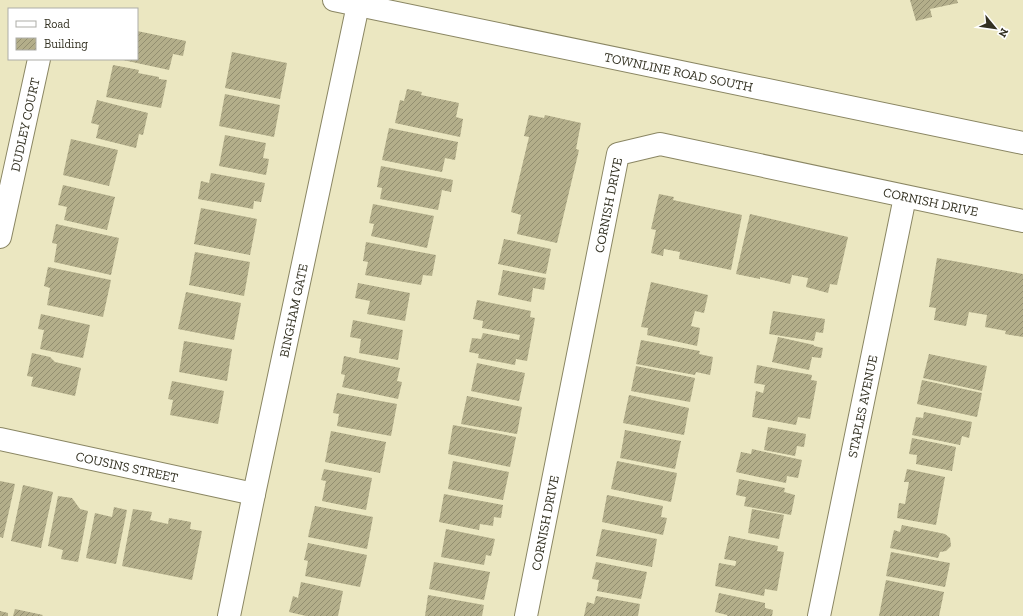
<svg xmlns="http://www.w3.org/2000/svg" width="1023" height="616" font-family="'Zilla Slab',serif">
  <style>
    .building { fill: url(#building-hatch) }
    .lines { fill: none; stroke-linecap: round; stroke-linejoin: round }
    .minor-casing { stroke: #8a8663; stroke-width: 24 }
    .minor { stroke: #fff; stroke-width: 22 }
    .labels { text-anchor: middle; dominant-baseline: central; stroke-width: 4; stroke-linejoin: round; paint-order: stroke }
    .street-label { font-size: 13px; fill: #333122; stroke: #fff }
  </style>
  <defs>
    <pattern id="building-hatch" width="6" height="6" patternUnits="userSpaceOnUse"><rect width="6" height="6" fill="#b3ae8a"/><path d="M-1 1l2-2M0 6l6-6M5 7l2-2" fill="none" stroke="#928e70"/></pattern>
  </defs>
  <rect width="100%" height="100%" fill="#ebe7c1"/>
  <g class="building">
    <polygon points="910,0 957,0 958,3 930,9 932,17 916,21"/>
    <polygon points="137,31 186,41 183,56 173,54 169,70 123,60 137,59"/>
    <polygon points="232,52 287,63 280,99 225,88"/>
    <polygon points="113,65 139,70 138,73 159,77 159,79 167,80 161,108 106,97"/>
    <polygon points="407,89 422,92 421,95 459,103 456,117 463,119 460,137 395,123 400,100 404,101"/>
    <polygon points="225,94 280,105 274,137 219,126"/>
    <polygon points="97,100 148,113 143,135 139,134 136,148 96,138 99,125 91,123"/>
    <polygon points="529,115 544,118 545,115 581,123 576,149 579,150 557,243 517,234 521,215 511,212 529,137 524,136"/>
    <polygon points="389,128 458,142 455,160 445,158 442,172 382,160"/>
    <polygon points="225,135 266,143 263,158 269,159 266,175 219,166"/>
    <polygon points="71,139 118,150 109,186 63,175"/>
    <polygon points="381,166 453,180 451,192 442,190 438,210 380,199 382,188 377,187"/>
    <polygon points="211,173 265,183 261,202 254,201 253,209 198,199 201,181 209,183"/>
    <polygon points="63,185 115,197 107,230 64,220 67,207 58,205"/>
    <polygon points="659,194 674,197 673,200 742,215 731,270 679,259 680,252 664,249 663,256 651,253 656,230 651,229"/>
    <polygon points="373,204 434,216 427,248 371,236 374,224 369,223"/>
    <polygon points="201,208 257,219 250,255 194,244"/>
    <polygon points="750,214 848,237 837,285 830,284 828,293 806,287 808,278 792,275 790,284 760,277 760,279 736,274"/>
    <polygon points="56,224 119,238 111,275 54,262 57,244 52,243"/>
    <polygon points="504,239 551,249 546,274 498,264"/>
    <polygon points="366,242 436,255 432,276 423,275 421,285 365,275 368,262 363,261"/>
    <polygon points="195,252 250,262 244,296 189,285"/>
    <polygon points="937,258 1023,274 1023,337 1005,334 1006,331 985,327 987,315 969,312 966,326 934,320 936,308 929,307"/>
    <polygon points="48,267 111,280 103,317 47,305 50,288 44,286"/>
    <polygon points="503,270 546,278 544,290 533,288 531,302 498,295"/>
    <polygon points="651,282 708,295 704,313 695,311 691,326 700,328 697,346 647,335 648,328 641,327"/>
    <polygon points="358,283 410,293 405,321 367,314 370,301 355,298"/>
    <polygon points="186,292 241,303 234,340 178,329"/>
    <polygon points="477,300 531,311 530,317 535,318 527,361 516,359 515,365 478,358 479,354 469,352 472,338 481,339 483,333 519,340 520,335 482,328 483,321 473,319"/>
    <polygon points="773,311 825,319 823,333 816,332 814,341 769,334"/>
    <polygon points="41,314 90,325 83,358 40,349 44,330 38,329"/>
    <polygon points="353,320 403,330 398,360 359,353 361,339 350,337"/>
    <polygon points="778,337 814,345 814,346 823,348 821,358 812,357 809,370 772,362"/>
    <polygon points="641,340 700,351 699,354 713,357 710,375 696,372 695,375 636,364"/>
    <polygon points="184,341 232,349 227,381 179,372"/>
    <polygon points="32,353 50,357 55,362 81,368 75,396 31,386 33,377 27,376"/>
    <polygon points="929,354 987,366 982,391 923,378"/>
    <polygon points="344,356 400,368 397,381 402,382 398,399 342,387 345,375 341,374"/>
    <polygon points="477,363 525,373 519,401 471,391"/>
    <polygon points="757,365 812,375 811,380 817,381 810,419 798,417 796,425 752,417 756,391 763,393 765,385 754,383"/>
    <polygon points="636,366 695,378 690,402 631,391"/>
    <polygon points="922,380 982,393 977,417 917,404"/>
    <polygon points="172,381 224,391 218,424 170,415 173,400 168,399"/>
    <polygon points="337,393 397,404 391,436 337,426 339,414 333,413"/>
    <polygon points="629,395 689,408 684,435 623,423"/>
    <polygon points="467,396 522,407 517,434 461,424"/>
    <polygon points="924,412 972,422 969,438 962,436 960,445 912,435 916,417 923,418"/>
    <polygon points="453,425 516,437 510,467 448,454"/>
    <polygon points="768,427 806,434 804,447 797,446 795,456 764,450"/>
    <polygon points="625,430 681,441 675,469 620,458"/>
    <polygon points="331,431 386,442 380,473 325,462"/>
    <polygon points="912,438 956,447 952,471 916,464 917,455 909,454"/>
    <polygon points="752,449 802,460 798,478 787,476 786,483 736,472 741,452 751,454"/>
    <polygon points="453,461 509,472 503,500 448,489"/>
    <polygon points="617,461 677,473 671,502 611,489"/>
    <polygon points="324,469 372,478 366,510 322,501 326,481 321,480"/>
    <polygon points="907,469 945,477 936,525 897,518 899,503 905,504 909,482 904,482"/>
    <polygon points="739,479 785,488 784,492 795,495 791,515 744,506 746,497 736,495"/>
    <polygon points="0,481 15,484 3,538 0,537"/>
    <polygon points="23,485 53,492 41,548 11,541"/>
    <polygon points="444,494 503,505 501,518 494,517 493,526 480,524 479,530 439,522"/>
    <polygon points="607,495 663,506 661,517 667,518 663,535 602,522"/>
    <polygon points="58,496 72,498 80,509 88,511 78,562 61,559 63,550 48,546"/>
    <polygon points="315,506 373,517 367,549 308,537"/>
    <polygon points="114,507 127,510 116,564 86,558 95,513 112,517"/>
    <polygon points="133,509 152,512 150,520 168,524 169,518 191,522 190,529 202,531 192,580 122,566"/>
    <polygon points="752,509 784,515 779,539 748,533"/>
    <polygon points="902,525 945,534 950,538 951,546 946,551 940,552 938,558 890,548 894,530 900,532"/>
    <polygon points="446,529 495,539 491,556 486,555 484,565 441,557"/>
    <polygon points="602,529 657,539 652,567 596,556"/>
    <polygon points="729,536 778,546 777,551 784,552 777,591 765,589 764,596 715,586 719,563 735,566 736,563 736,561 724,559"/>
    <polygon points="308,543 367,555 360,587 305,576 308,561 304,560"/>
    <polygon points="891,552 950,563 945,587 886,576"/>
    <polygon points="434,562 490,572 484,600 429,589"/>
    <polygon points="596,562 647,572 641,599 597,591 599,580 592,579"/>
    <polygon points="886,580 944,592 939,616 879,616"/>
    <polygon points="301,582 343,591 338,616 306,616 289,612 293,596 298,598"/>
    <polygon points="719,593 765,603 765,608 773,610 772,616 727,616 727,615 715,612"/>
    <polygon points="428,595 484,605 482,616 425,616"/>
    <polygon points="596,596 640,604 638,616 584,616 587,602 594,604"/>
    <polygon points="15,609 43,615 42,616 13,616"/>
    <polygon points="0,611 8,613 8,616 0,616"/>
  </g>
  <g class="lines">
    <defs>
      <g id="minor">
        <path id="s1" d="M334,0l689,143"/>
        <path id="s2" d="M0,237l39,-178"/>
        <path id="s3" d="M0,439l254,55"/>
        <path id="s4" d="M229,616l25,-122 104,-489"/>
        <path id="s5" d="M526,616l92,-462 42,-10 363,77"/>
        <path id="s6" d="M819,616l86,-419"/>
      </g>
    </defs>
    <use href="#minor" class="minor-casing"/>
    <use href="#minor" class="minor"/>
  </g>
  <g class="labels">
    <g class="street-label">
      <text stroke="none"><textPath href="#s1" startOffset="352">TOWNLINE ROAD SOUTH</textPath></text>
      <text stroke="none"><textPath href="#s2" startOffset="115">DUDLEY COURT</textPath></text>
      <text stroke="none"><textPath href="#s5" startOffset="791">CORNISH DRIVE</textPath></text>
      <text stroke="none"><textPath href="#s5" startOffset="419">CORNISH DRIVE</textPath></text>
      <text stroke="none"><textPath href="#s4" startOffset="312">BINGHAM GATE</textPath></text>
      <text stroke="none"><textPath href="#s6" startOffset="214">STAPLES AVENUE</textPath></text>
      <text stroke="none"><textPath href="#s3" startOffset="130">COUSINS STREET</textPath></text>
      <text stroke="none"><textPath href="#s5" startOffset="95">CORNISH DRIVE</textPath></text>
    </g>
  </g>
  <rect x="8" y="8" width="130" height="52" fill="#ffffff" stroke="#adada7"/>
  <rect x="16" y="21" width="20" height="6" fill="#ffffff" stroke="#adada7"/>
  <text x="44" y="28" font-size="12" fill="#333122">Road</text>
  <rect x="16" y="38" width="20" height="12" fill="url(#building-hatch)" stroke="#adada7"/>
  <text x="44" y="48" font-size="12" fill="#333122">Building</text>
  <g transform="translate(995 28) rotate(119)" stroke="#ffffff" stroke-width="3" paint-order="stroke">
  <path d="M0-3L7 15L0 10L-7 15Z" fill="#333122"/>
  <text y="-6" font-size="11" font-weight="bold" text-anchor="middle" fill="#333122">N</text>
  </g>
</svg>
